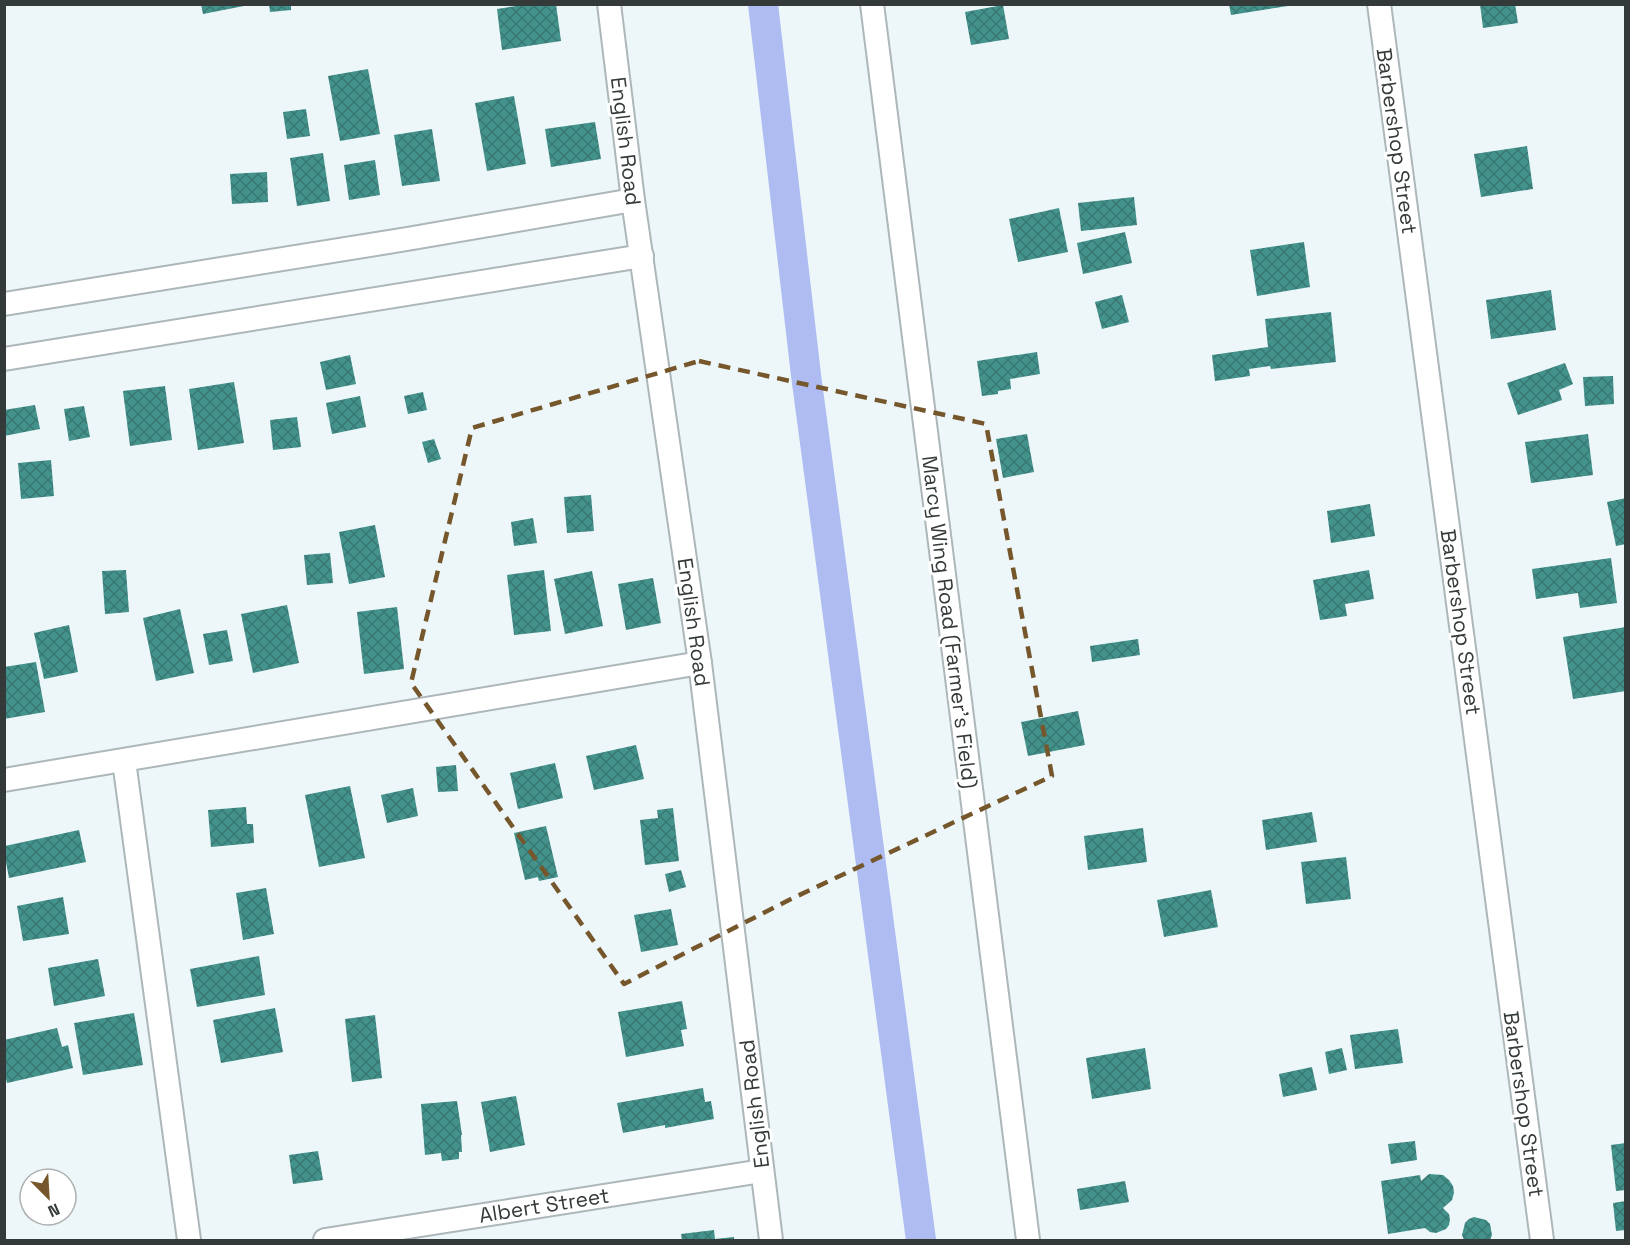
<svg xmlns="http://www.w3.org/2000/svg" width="1630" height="1245" font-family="'Space Grotesk',sans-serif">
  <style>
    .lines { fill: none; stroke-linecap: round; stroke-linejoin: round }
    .canal { stroke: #aebcf2; stroke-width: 30 }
    .building { fill: url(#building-cross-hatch) }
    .street-casing { stroke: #adb7b9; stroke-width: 26 }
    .street { stroke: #fff; stroke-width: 22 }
    .marked { fill: none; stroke: #76572c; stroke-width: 4.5; stroke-dasharray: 12 8; stroke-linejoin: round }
    .labels { text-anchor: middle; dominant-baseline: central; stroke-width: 6; stroke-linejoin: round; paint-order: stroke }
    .street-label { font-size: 21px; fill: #34393a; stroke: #fff }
  </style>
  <defs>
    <pattern id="building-cross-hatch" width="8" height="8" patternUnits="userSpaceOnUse" patternTransform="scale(1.5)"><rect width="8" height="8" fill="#43928b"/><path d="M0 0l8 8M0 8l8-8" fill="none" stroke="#397873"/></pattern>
  </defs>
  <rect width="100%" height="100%" fill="#edf7fa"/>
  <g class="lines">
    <polyline class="canal" points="763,4 806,375 921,1240"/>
  </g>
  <g class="building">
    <polygon points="201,4 244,4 244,6 203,14"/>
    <polygon points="269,4 291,4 291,10 270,12"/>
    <polygon points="529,4 556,4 561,41 502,50 497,9"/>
    <polygon points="1229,4 1287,4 1288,6 1231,15"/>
    <polygon points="1480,4 1515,4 1518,23 1483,28"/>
    <polygon points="1003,5 1009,39 971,45 965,12"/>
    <polygon points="368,69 380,134 340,141 328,76"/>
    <polygon points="514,96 526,164 487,171 475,103"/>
    <polygon points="306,109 310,136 287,139 283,112"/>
    <polygon points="595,122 601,159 551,167 545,129"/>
    <polygon points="432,129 440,181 402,186 394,135"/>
    <polygon points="1527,146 1533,189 1481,197 1474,154"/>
    <polygon points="323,153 330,201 297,206 290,158"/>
    <polygon points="375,160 380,195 349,200 344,165"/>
    <polygon points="267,172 268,202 232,204 230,174"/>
    <polygon points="1134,197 1137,225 1081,231 1078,203"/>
    <polygon points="1059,208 1068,252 1018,262 1009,219"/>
    <polygon points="1125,232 1132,263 1083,274 1077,243"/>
    <polygon points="1304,242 1310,287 1257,296 1250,250"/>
    <polygon points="1551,290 1556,330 1491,339 1486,300"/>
    <polygon points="1122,295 1129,322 1102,329 1095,302"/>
    <polygon points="1331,312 1336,362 1271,369 1270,366 1249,369 1250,376 1215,381 1212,355 1268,347 1265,319"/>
    <polygon points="1037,352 1040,374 1010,379 1011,389 998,391 998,394 982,396 977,361"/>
    <polygon points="350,355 356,384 326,390 320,362"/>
    <polygon points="1565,363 1573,384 1559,390 1562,400 1518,415 1507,383"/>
    <polygon points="1613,376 1614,404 1585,406 1583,377"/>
    <polygon points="234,382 244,443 198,450 189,389"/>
    <polygon points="165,386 172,440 130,446 123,391"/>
    <polygon points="423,392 427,410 408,414 404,396"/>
    <polygon points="360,396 366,427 332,434 326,403"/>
    <polygon points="35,405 40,429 4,436 4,410"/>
    <polygon points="84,406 90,437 69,441 64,409"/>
    <polygon points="297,417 301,447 273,450 270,420"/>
    <polygon points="1027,434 1034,472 1003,478 996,439"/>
    <polygon points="1588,434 1593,475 1531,483 1525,442"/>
    <polygon points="434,439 441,459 428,463 422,442"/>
    <polygon points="51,460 54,496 21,499 18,463"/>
    <polygon points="591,495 594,531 567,533 564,497"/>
    <polygon points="1626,498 1626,544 1616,546 1607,502"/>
    <polygon points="1370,504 1375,536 1331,543 1327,511"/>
    <polygon points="533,518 537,543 514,546 511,522"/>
    <polygon points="375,525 385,577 349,584 339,532"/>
    <polygon points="330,553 333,583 307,585 304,555"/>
    <polygon points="1611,558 1617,603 1580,608 1578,593 1536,599 1532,569"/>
    <polygon points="126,570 129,612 105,614 102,571"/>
    <polygon points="544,570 551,631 514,635 507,575"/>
    <polygon points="1369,570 1374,599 1345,604 1347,616 1320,620 1313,580"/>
    <polygon points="592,571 603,626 565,634 554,579"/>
    <polygon points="653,578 661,623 626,630 618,584"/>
    <polygon points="287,605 299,663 253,673 241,614"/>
    <polygon points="397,607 404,669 364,674 357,612"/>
    <polygon points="180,609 194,673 156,681 143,618"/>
    <polygon points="69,625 78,672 44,679 34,633"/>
    <polygon points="1626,627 1626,691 1573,699 1563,637"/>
    <polygon points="227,630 233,661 209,665 203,634"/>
    <polygon points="1138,639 1140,655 1092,662 1090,646"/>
    <polygon points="36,662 45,712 4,719 4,667"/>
    <polygon points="1078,711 1085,745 1028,756 1021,722"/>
    <polygon points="636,745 644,779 594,790 586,756"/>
    <polygon points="555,763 563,798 518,809 510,773"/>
    <polygon points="456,765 458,791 438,792 436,767"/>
    <polygon points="350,786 365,858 319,867 305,795"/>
    <polygon points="413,788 418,816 387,823 381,795"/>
    <polygon points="246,807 247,824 253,824 254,843 211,847 208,810"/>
    <polygon points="673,808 679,861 645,865 640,820 658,818 657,810"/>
    <polygon points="1312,812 1317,842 1266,850 1262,820"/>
    <polygon points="546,826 558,877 539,881 538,877 525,880 514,833"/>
    <polygon points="1143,828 1147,862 1088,870 1084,836"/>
    <polygon points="79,830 86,862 9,878 5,857 5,846"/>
    <polygon points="1346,857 1351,899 1306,904 1301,862"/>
    <polygon points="681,870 686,887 669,892 665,874"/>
    <polygon points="266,888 274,934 243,940 236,893"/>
    <polygon points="1211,890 1218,927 1164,937 1157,900"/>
    <polygon points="63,897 69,934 23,941 17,906"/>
    <polygon points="671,909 678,945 641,952 634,915"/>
    <polygon points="259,956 265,995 197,1007 190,969"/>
    <polygon points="98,959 105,996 54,1006 48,968"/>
    <polygon points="682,1001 687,1029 681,1030 684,1046 626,1057 618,1012"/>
    <polygon points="275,1008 283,1052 221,1063 213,1020"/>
    <polygon points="134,1013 143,1065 83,1075 74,1023"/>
    <polygon points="375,1015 382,1078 352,1082 345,1019"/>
    <polygon points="57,1028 62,1047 68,1045 73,1068 7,1083 4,1071 4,1040"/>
    <polygon points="1398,1029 1403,1063 1355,1069 1350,1035"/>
    <polygon points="1145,1048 1151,1089 1092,1099 1086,1058"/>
    <polygon points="1342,1048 1347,1070 1329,1074 1325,1052"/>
    <polygon points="1312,1067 1317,1090 1283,1097 1279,1074"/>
    <polygon points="703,1088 705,1102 711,1101 714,1119 665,1128 665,1125 623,1133 617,1103"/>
    <polygon points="516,1096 525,1145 490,1152 481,1102"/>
    <polygon points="457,1101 462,1135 461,1135 462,1152 459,1152 459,1159 442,1161 441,1153 425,1155 421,1104"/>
    <polygon points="1415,1141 1417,1160 1391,1164 1388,1144"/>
    <polygon points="1626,1143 1626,1190 1616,1191 1611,1145"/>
    <polygon points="318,1151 323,1180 293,1184 289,1155"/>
    <polygon points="1429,1174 1443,1175 1449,1180 1453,1186 1454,1193 1452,1200 1443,1208 1449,1214 1450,1219 1449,1225 1446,1229 1436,1233 1430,1232 1425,1228 1388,1234 1381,1181 1420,1175 1421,1181"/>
    <polygon points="1125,1181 1129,1202 1080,1210 1077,1189"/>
    <polygon points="23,1185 30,1185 30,1215 25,1215"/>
    <polygon points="1626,1201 1626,1230 1616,1231 1613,1203"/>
    <polygon points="1474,1217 1486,1220 1490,1224 1492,1235 1490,1240 1464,1240 1462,1235 1465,1223 1469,1219"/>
    <polygon points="714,1230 715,1239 734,1237 734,1240 682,1240 681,1234"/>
  </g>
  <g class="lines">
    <defs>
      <g id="street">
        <polyline points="609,4 633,200 700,663 771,1240"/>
        <polyline points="872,4 1028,1240"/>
        <polyline points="1379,4 1542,1240"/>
        <polyline points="4,304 407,239 633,200"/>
        <polyline points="4,359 642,256"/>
        <polyline points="124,761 189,1240"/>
        <polyline points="4,780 700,663"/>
        <polyline points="325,1240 762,1171"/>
      </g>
    </defs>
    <use href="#street" class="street-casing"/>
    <use href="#street" class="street"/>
  </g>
  <path class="marked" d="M699,361l287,63 66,352 -261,123 -167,85 -213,-301 61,-255z"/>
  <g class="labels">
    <g class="street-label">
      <text transform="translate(626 141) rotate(83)">English Road</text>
      <text transform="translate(1397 141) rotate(82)">Barbershop Street</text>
      <text transform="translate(694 622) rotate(82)">English Road</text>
      <text transform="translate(950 622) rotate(83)">Marcy Wing Road (Farmer's Field)</text>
      <text transform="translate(1461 622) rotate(82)">Barbershop Street</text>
      <text transform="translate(754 1104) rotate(-97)">English Road</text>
      <text transform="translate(1524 1104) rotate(82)">Barbershop Street</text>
      <text transform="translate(544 1205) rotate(-9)">Albert Street</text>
    </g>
  </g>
  <rect width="1630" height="1245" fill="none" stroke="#34393a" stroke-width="12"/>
  <g transform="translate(48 1197) rotate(156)"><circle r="28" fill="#ffffff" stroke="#aeb0b0" stroke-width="1.5"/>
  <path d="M0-4.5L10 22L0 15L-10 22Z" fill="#76572c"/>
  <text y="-9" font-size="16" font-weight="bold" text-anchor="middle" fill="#34393a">N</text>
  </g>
</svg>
